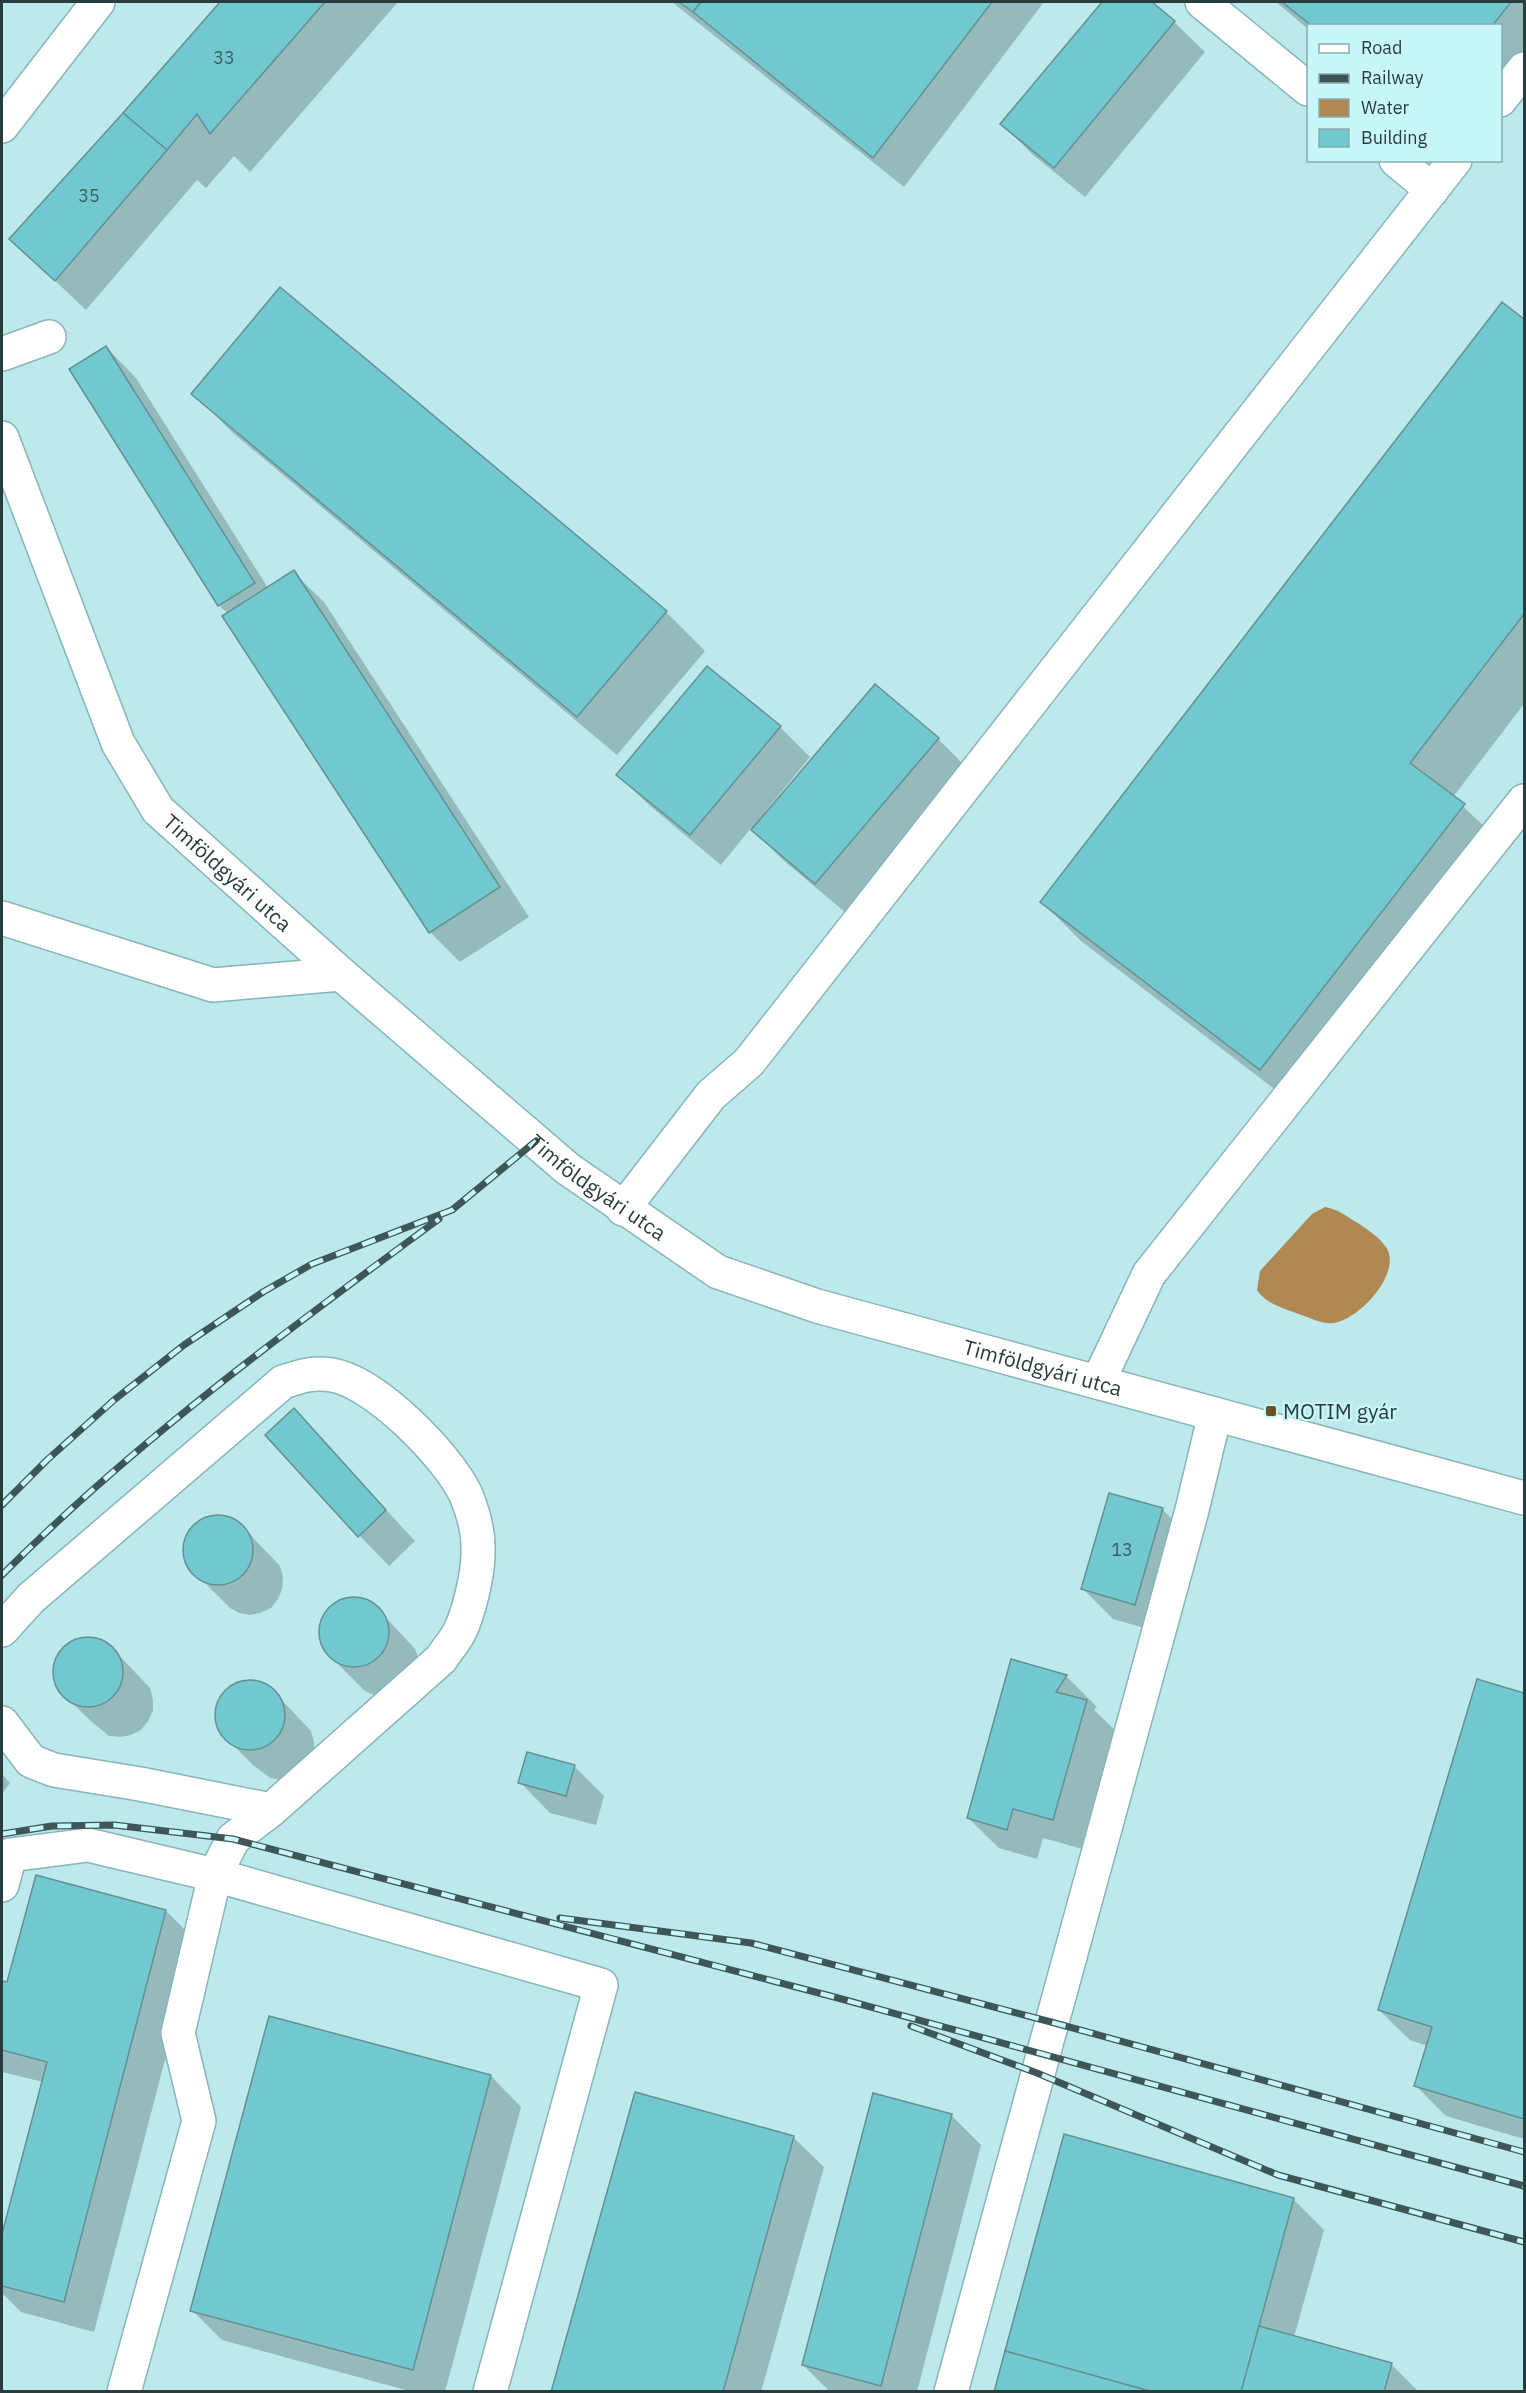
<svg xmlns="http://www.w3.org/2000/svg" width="1526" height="2393" font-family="'IBM Plex Sans',sans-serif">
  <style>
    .water { fill: #af8853 }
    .shadow { fill: #0003 }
    .building { fill: #71c9cf; stroke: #659093; stroke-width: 1.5 }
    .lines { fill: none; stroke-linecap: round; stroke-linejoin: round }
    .minor-casing { stroke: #89b5b8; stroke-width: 36 }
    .minor { stroke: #fff; stroke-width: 33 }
    .rail-casing { stroke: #3f5657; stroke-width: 7 }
    .rail { stroke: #c8f7fa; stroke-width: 4.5; stroke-dasharray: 14; stroke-linecap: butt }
    .poi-dot { fill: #6d4f24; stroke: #c8f7fa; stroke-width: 2 }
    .labels { text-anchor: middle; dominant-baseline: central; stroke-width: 4.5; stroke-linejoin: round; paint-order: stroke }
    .number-label { font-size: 18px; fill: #3b5f62 }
    .street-label { font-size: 21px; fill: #293c3d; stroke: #c8f7fa }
    .poi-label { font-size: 21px; fill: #293c3d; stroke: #c8f7fa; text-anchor: start }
  </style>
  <rect width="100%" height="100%" fill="#bbe9ec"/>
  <path class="water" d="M1325,1207c13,2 22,10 33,16 9,6 22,15 28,24 18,26 -32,80 -59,76 -10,-1 -21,-7 -31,-10 -15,-6 -30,-9 -39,-23l3,-19 52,-57z"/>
  <g class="shadow">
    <polygon points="222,2 398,2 250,172 234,156 206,188 197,180 86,310 11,239 124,114"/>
    <polygon points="672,2 1044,2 904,187"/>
    <polygon points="1104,2 1149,2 1174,22 1205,52 1085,197 1032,154 1002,124"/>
    <polygon points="1276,2 1524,2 1524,72 1500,102 1500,26 1308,26 1308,29"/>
    <polygon points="281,289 666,612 705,651 617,755 232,432 193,393"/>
    <polygon points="1502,304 1524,321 1524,704 1453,797 1503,844 1299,1108 1081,941 1042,902"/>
    <polygon points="106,347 136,378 268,588 293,572 324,602 529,917 460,962 430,932 228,614 219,605"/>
    <polygon points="780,727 810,757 765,812 767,813 938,739 968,769 846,913 783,860 751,828 721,865 649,805 618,775"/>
    <polygon points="294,1410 415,1541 389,1566 359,1535"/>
    <polygon points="1162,1509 1192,1540 1165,1634 1113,1619 1083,1589"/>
    <polygon points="210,1517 221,1517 232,1520 242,1526 280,1566 283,1577 282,1589 278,1599 271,1608 260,1613 250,1615 239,1613 230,1608 191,1569 186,1559 187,1538 192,1528"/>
    <polygon points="356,1599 368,1601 377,1608 415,1649 419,1660 396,1696 374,1695 365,1691 334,1660 322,1642 322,1620 336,1604"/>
    <polygon points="91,1638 102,1641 112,1648 150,1688 153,1700 153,1711 148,1721 141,1730 131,1735 120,1737 109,1736 92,1722 61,1692 55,1671 57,1660 62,1650 70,1643 81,1639"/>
    <polygon points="1012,1661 1067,1677 1097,1707 1094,1710 1117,1732 1083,1849 1043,1838 1037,1859 999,1848 968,1818"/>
    <polygon points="252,1681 264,1684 273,1691 311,1731 314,1742 314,1753 281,1780 270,1778 253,1765 222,1734 217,1724 216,1714 224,1693 242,1682"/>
    <polygon points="1478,1681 1524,1695 1524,2139 1446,2116 1416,2086 1428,2046 1410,2040 1379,2010"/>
    <polygon points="574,1766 604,1796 596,1825 550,1813 520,1782"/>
    <polygon points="2,1774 10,1783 2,1794"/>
    <polygon points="166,1911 196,1941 94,2332 21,2312 2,2293 2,2240 43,2082 2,2072 2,1983 8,1984"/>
    <polygon points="270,2017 491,2076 521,2107 445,2392 413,2392 222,2340 192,2310"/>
    <polygon points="951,2115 981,2145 917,2392 830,2392 803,2365"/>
    <polygon points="793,2137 824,2167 761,2392 553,2392"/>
    <polygon points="1293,2199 1324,2230 1294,2337 1391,2364 1419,2392 996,2392"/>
  </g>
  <g class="building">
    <polygon points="220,2 325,2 210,134 197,114 167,150 123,113"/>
    <polygon points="679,2 701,2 693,12"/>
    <polygon points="701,2 992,2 873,158 693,12"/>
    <polygon points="1102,2 1152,2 1175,21 1054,168 1000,124"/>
    <polygon points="1282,2 1511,2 1492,26 1312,26"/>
    <polygon points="123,113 167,150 55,281 9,239"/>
    <polygon points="280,287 667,611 577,717 191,394"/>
    <polygon points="1502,302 1524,319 1524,614 1410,763 1465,804 1260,1070 1040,902"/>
    <polygon points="106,346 255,583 218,606 69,369"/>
    <polygon points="294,570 500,887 429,933 222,616"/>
    <polygon points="707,666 781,726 690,835 616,775"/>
    <polygon points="875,684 939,738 815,884 751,830"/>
    <polygon points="294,1408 386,1510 358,1537 265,1435"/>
    <polygon points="1109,1493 1163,1508 1135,1605 1081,1589"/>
    <circle cx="218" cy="1550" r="35"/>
    <circle cx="354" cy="1632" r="35"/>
    <circle cx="88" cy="1672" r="35"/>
    <polygon points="1011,1659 1067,1675 1056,1692 1087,1700 1053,1820 1013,1809 1007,1830 967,1818"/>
    <polygon points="1477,1679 1524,1693 1524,2119 1414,2086 1432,2027 1378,2010"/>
    <circle cx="250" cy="1715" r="35"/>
    <polygon points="527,1752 575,1765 566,1796 518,1783"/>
    <polygon points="36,1875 166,1910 64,2302 2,2286 2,2234 47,2062 2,2050 2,1981 7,1982"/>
    <polygon points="269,2016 491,2075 413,2370 190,2311"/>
    <polygon points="635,2092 794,2136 723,2392 551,2392"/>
    <polygon points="873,2093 952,2114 881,2386 802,2365"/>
    <polygon points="1064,2134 1294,2198 1241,2392 1153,2392 1005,2351"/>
    <polygon points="1259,2326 1392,2363 1384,2392 1241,2392"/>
    <polygon points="1005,2351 1153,2392 994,2392"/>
  </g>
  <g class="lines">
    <defs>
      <g id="minor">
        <polyline points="1202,2 1308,89"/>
        <polyline points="1500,100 1524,69"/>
        <polyline points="2,126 98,2"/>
        <polyline points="1396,160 1432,190"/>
        <polyline points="2,354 49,337"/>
        <path id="s1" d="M2,438l116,305 40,67 183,164 227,195 150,103 99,34 707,192"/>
        <polyline points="2,918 213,985 341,974"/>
        <polyline points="623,1209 711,1095 749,1062 1455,160"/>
        <polyline points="1098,1382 1149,1274 1524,801"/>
        <path d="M2,1630l29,-32 252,-216c18,-6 30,-10 49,-7 43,7 116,81 134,120 7,17 13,39 12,58 0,22 -9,60 -19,80 -5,9 -13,18 -18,26l-170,151 -131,-26 -86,-14 -23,-9 -29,-38"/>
        <polyline points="2,1885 10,1855 88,1845 215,1875 601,1985 490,2392"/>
        <polyline points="124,2392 199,2121 178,2033 215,1875 233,1839 271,1810"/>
        <polyline points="951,2392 1192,1510 1215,1414"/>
      </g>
    </defs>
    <use href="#minor" class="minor-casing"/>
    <use href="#minor" class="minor"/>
    <defs>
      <g id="rail">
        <polyline points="2,1505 47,1460 114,1400 184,1345 263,1292 312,1264 452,1210 536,1141"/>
        <path d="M2,1575c133,-133 285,-245 437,-356"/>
        <polyline points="2,1834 52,1826 114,1825 233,1839 838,1998 1524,2186"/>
        <polyline points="560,1918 751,1943 1051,2022 1524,2152"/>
        <polyline points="911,2026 1037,2073 1278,2175 1524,2242"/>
      </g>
    </defs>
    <use href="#rail" class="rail-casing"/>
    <use href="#rail" class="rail"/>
  </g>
  <rect class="poi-dot" x="1265" y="1405" width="12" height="12" rx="3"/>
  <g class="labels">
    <g class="number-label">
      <text x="224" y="57">33</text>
      <text x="89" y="195">35</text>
      <text x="1122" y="1549">13</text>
    </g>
    <g class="street-label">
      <text stroke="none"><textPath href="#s1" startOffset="498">Timföldgyári utca</textPath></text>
      <text stroke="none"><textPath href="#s1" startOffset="984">Timföldgyári utca</textPath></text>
      <text stroke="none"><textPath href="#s1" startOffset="1470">Timföldgyári utca</textPath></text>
    </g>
    <g class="poi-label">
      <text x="1283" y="1411">MOTIM gyár</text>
    </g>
  </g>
  <rect width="1526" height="2393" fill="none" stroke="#293c3d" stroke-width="6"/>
  <rect x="1307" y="24" width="195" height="138" fill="#c8f7fa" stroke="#88acae" stroke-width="1.5"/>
  <rect x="1319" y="44" width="30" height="9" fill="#ffffff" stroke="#88acae" stroke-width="1.5"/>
  <text x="1361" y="54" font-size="18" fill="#293c3d">Road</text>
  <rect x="1319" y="74" width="30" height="9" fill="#3f5657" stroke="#88acae" stroke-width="1.5"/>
  <text x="1361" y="84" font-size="18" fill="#293c3d">Railway</text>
  <rect x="1319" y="99" width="30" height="18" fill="#af8853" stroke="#88acae" stroke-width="1.5"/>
  <text x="1361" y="114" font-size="18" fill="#293c3d">Water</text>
  <rect x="1319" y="129" width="30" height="18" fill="#71c9cf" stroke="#88acae" stroke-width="1.5"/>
  <text x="1361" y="144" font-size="18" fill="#293c3d">Building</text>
</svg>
